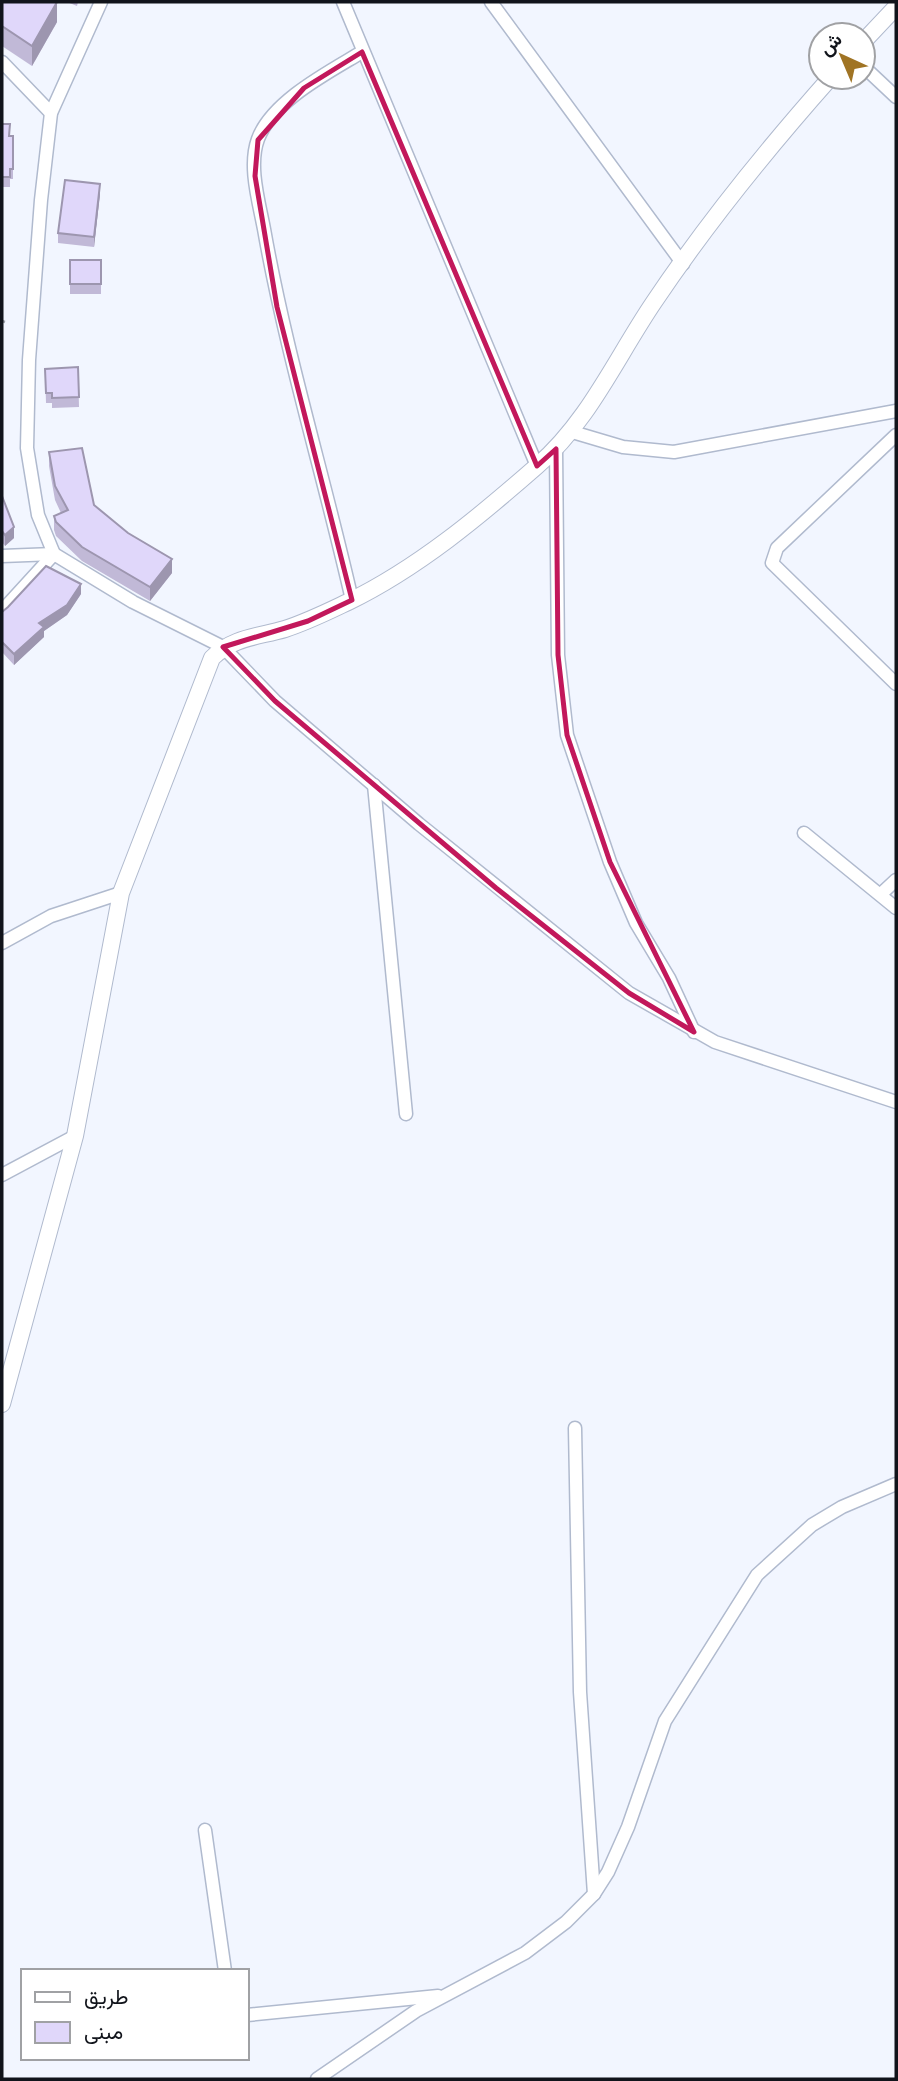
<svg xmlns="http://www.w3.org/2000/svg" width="898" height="2081" font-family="'Roboto Serif',Vazirmatn,serif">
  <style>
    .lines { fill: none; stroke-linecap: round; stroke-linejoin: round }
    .minor-casing { stroke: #b0bace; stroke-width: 15 }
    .tertiary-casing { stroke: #b0bace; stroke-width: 18 }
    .path { stroke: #9ca0a8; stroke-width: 2.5; stroke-dasharray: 7 3.5; stroke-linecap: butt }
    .minor { stroke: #fff; stroke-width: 12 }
    .tertiary { stroke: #fff; stroke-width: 16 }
    .wall { fill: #c1b9d7 }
    .shaded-wall { fill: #9d96af }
    .building { fill: #e0d7fa; stroke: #9d96af; stroke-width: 2 }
    .marked { fill: none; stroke: #c2185b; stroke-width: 5; stroke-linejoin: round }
  </style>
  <rect width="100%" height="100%" fill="#f2f6ff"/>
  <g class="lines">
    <defs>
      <g id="minor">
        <polyline points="343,2 537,466"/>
        <polyline points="491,2 683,264"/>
        <polyline points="2,62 51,113"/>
        <polyline points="863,66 896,97"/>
        <polyline points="569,431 623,447 674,452 896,411"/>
        <polyline points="896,435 777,548 772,563 896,684"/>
        <polyline points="556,449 558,655 567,735 610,862 636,923 669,978 694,1032"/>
        <polyline points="2,556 54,554 133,602 223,647 275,701 419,824 629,993 715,1042 896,1102"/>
        <path d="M352,600c-28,-124 -66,-246 -88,-371 -5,-27 -16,-63 -6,-90 14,-38 71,-67 104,-87"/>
        <polyline points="2,611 54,554 38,515 27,448 29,360 41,200 51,113 101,2"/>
        <polyline points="374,785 406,1114"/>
        <polyline points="804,833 896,908"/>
        <polyline points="881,894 896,880"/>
        <polyline points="2,943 51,916 121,893"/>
        <polyline points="2,1175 75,1136"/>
        <polyline points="575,1428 580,1692 594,1894"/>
        <polyline points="205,1830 225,1971"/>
        <polyline points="247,2015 438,1996"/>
        <polyline points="317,2079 416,2011 525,1953 566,1922 594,1894 608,1872 628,1827 665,1721 757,1575 812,1525 842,1507 896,1484"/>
      </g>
      <g id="tertiary">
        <polyline points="863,42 896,7"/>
        <path d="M2,1404l73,-268 46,-243 91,-235c21,-21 46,-21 73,-29 22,-7 42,-17 63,-27 70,-34 132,-86 189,-136 52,-45 79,-108 117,-164 53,-79 114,-154 177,-225"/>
      </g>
    </defs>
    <use href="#minor" class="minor-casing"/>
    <use href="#tertiary" class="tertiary-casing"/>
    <polyline class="path" points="2,321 5,322"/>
    <use href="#minor" class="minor"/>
    <use href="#tertiary" class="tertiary"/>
  </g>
  <g class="wall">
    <polygon points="2,2 57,22 32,66 2,46"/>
    <polygon points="67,2 78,2 77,6"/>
    <polygon points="2,124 10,136 13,136 13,179 10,179 10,187 2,187"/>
    <polygon points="100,194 94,247 58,243 58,233"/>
    <rect x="70" y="260" width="31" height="34"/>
    <polygon points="78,367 79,407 52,408 52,403 46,403 45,369"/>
    <polygon points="49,452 94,505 172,573 150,601 82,561 56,536 54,530 54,516 61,513 55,500 49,466"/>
    <polygon points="2,496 14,538 5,546 2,542"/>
    <polygon points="81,594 67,615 44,631 44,637 14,665 2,652 2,612"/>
  </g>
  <g class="shaded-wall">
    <polygon points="57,2 57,22 32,66 32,46"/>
    <polygon points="100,184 100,194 94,247 94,237"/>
    <polygon points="14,527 14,538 5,546 5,535"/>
    <polygon points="172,559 172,573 150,601 150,587"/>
    <polygon points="81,584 81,594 67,615 44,631 44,637 14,665 14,654 39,623"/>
  </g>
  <g class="building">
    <polygon points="2,2 57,2 32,46 2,26"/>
    <polygon points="2,124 10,124 9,136 13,136 13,169 10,169 10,177 2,177"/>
    <polygon points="65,180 100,184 94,237 58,233"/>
    <rect x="70" y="260" width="31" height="24"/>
    <polygon points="78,367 79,397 52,398 52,393 46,393 45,369"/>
    <polygon points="82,448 94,505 128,533 172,559 150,587 82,547 56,522 54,516 68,510 55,486 49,452"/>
    <polygon points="2,496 14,527 5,535 2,531"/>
    <polygon points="46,566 81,584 67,605 39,623 44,627 14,654 2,642 2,612 8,607"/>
  </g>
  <path class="marked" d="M362,52l175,414 19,-17 2,206 9,80 43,127 84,170 -65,-39 -133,-105 -221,-187 -52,-54 85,-26 44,-21 -75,-293 -22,-131 3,-36 46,-52z"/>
  <rect width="898" height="2081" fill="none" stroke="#11141b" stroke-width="7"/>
  <rect x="21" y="1969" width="228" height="91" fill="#ffffff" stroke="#a0a1a4" stroke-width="2"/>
  <rect x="35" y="1992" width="35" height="10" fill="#ffffff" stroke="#a0a1a4" stroke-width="2"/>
  <text x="84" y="2004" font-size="21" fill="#11141b">طريق</text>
  <rect x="35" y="2022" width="35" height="21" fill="#e0d7fa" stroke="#a0a1a4" stroke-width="2"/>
  <text x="84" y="2039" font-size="21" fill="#11141b">مبنى</text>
  <g transform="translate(842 56) rotate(316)"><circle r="33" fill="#ffffff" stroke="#a0a1a4" stroke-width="2"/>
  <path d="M0-5L12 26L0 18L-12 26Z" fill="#a07424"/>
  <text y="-10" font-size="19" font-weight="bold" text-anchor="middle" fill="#11141b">ش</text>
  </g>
</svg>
